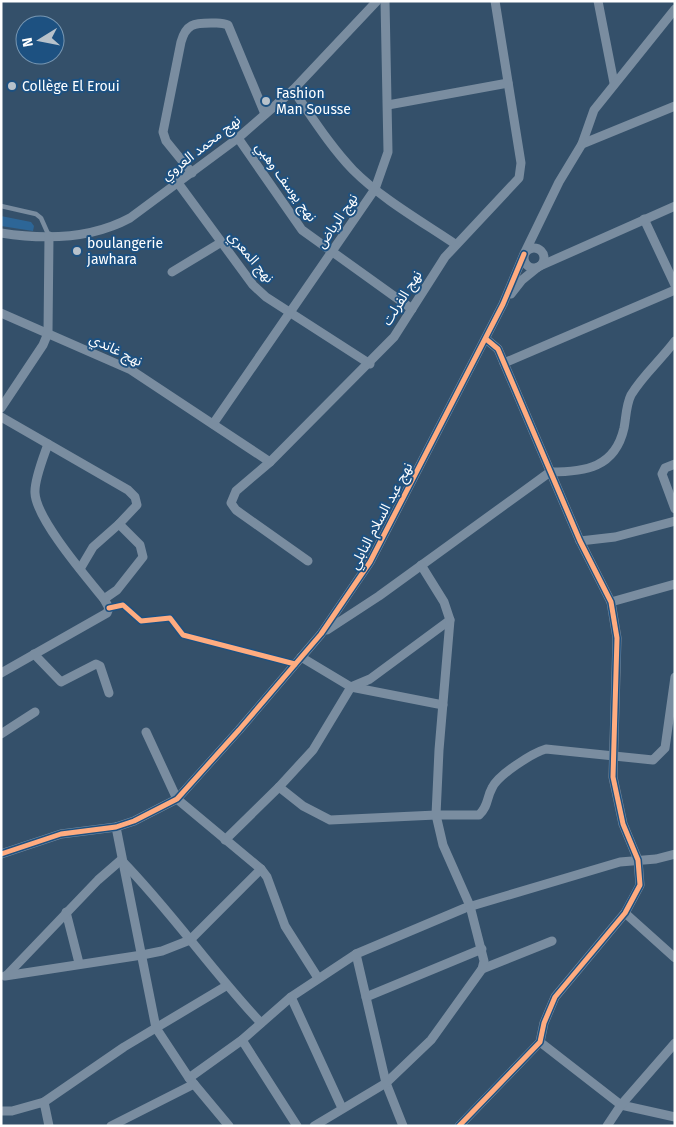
<svg xmlns="http://www.w3.org/2000/svg" width="676" height="1127" font-family="'Fira Sans','Noto Sans Arabic',sans-serif">
  <style>
    .green { fill: #2d6697 }
    .lines { fill: none; stroke-linecap: round; stroke-linejoin: round }
    .lane { stroke: #7a8da0; stroke-width: 4.5 }
    .street { stroke: #7a8da0; stroke-width: 9 }
    .cycleway-casing { stroke: #1d5181; stroke-width: 8 }
    .cycleway { stroke: #ffac80; stroke-width: 5 }
    .poi-dot { fill: #b8c2cb; stroke: #1d5181; stroke-width: 2 }
    .labels { text-anchor: middle; dominant-baseline: central; stroke-width: 4; stroke-linejoin: round; paint-order: stroke }
    .poi-label { font-size: 14px; fill: #fff; stroke: #1d5181; text-anchor: start }
    .street-label { font-size: 14px; fill: #fff; stroke: #1d5181 }
  </style>
  <rect width="100%" height="100%" fill="#34506a"/>
  <polygon class="green" points="1,216 31,222 34,226 33,231 1,226"/>
  <g class="lines">
    <polyline class="lane" points="1,206 36,214 41,218 49,236"/>
    <g class="street">
      <polyline points="598,1 614,83"/>
      <path d="M293,90c19,27 37,56 60,80 29,29 68,51 102,74"/>
      <polyline points="388,105 508,83"/>
      <polyline points="238,138 302,230 412,309"/>
      <polyline points="582,144 675,106"/>
      <path d="M192,173l-26,-32 -3,-9 18,-90c5,-18 13,-19 30,-19 6,0 11,-1 17,2l37,89"/>
      <polyline points="178,183 253,285 266,297 370,364"/>
      <polyline points="644,219 675,285"/>
      <path d="M1,233c44,7 90,6 129,-15l108,-80 55,-48 84,-89"/>
      <circle cx="534" cy="258" r="10"/>
      <polyline points="525,252 559,182 582,144 594,110 675,9"/>
      <polyline points="540,266 675,206"/>
      <polyline points="172,272 220,243"/>
      <polyline points="511,294 522,280 538,267"/>
      <polyline points="1,313 131,370 270,462"/>
      <polyline points="504,363 675,290"/>
      <polyline points="1,408 43,345 48,333 49,236"/>
      <polyline points="1,417 128,490 135,497 137,505 119,524 140,545 143,557 117,590 104,599 109,608 107,613 1,673"/>
      <polyline points="213,424 375,189 388,152 385,1"/>
      <path d="M48,444c-4,12 -14,36 -13,49 1,26 52,85 69,106"/>
      <polyline points="675,464 665,468 662,474 675,509"/>
      <polyline points="580,541 615,537 675,521"/>
      <polyline points="308,561 236,510 231,503 236,491 270,462 394,337 445,257 519,178 521,163 495,1"/>
      <polyline points="80,569 93,547 119,524"/>
      <polyline points="611,602 675,584"/>
      <path d="M327,630l52,-34 171,-124c35,0 65,-4 74,-44 2,-10 2,-23 7,-33 12,-20 30,-35 44,-54"/>
      <polyline points="34,654 61,682 96,664 100,666 109,693"/>
      <polyline points="301,657 351,687 443,705"/>
      <polyline points="146,732 177,799 261,869 267,877 285,926 318,978"/>
      <polyline points="1,734 35,712"/>
      <path d="M279,787l24,19 27,14 106,-5h43c10,-10 7,-16 13,-27 6,-13 40,-35 54,-39l107,11 12,-12 10,-71"/>
      <polyline points="116,827 156,1028 189,1078 229,1126"/>
      <polyline points="225,840 279,787 313,750 351,687 370,679 450,620"/>
      <polyline points="1,854 61,834 116,827 134,821 177,799 239,730 321,634 370,562 503,304 524,254"/>
      <polyline points="66,912 79,963"/>
      <polyline points="625,913 675,958"/>
      <polyline points="356,954 386,1083 403,1126"/>
      <polyline points="482,969 552,941"/>
      <path d="M7,975l91,-95 23,-20c50,51 91,111 140,163"/>
      <polyline points="5,976 142,955 162,951 190,940 261,869"/>
      <polyline points="291,997 342,1108"/>
      <polyline points="366,997 482,949"/>
      <polyline points="242,1040 297,1126"/>
      <polyline points="540,1042 621,1105 675,1117"/>
      <polyline points="189,1078 242,1040 291,997 356,954 465,908 620,862 656,859 675,854"/>
      <polyline points="44,1102 124,1047 226,986"/>
      <polyline points="1,1111 12,1111 44,1102 49,1126"/>
      <polyline points="111,1126 194,1084"/>
      <polyline points="314,1126 386,1083 431,1040 482,969 484,961 470,906 443,845 436,815 439,750 450,620 444,602 421,565"/>
      <polyline points="459,1126 540,1042 544,1023 555,997 625,913 640,885 638,860 623,824 613,777 617,638 611,602 580,541 498,349 486,339"/>
      <polyline points="607,1126 621,1105 675,1043"/>
    </g>
    <defs>
      <g id="cycleway">
        <polyline points="109,608 123,605 141,621 170,618 183,635 295,664"/>
        <polyline points="1,854 61,834 116,827 134,821 177,799 239,730 321,634 370,562 503,304 524,254"/>
        <polyline points="459,1126 540,1042 544,1023 555,997 625,913 640,885 638,860 623,824 613,777 617,638 611,602 580,541 498,349 486,339"/>
      </g>
    </defs>
    <use href="#cycleway" class="cycleway-casing"/>
    <use href="#cycleway" class="cycleway"/>
  </g>
  <g class="poi-dot">
    <circle cx="12" cy="86" r="5"/>
    <circle cx="266" cy="101" r="5"/>
    <circle cx="77" cy="251" r="5"/>
  </g>
  <g class="labels">
    <g class="poi-label">
      <text x="22" y="86">Collège El Eroui</text>
      <text x="276" y="93">Fashion<tspan x="276" dy="16">Man Sousse</tspan></text>
      <text x="87" y="243">boulangerie<tspan x="87" dy="16">jawhara</tspan></text>
    </g>
    <g class="street-label">
      <text transform="translate(201 148) rotate(-38)">نهج محمد العروي</text>
      <text transform="translate(286 182) rotate(54)">نهج يوسف وهبي</text>
      <text transform="translate(337 221) rotate(-56)">نهج الرياض</text>
      <text transform="translate(251 257) rotate(50)">نهج المعري</text>
      <text transform="translate(402 298) rotate(-58)">نهج الفرلت</text>
      <text transform="translate(116 350) rotate(26)">نهج غاندي</text>
      <text transform="translate(381 516) rotate(-62)">نهج عبد السلام النابلي</text>
    </g>
  </g>
  <rect width="676" height="1127" fill="none" stroke="#ffffff" stroke-width="5"/>
  <g transform="translate(40 40) rotate(260)"><circle r="24" fill="#1d5181" stroke="#7797b3"/>
  <path d="M0-4L9 19L0 12L-9 19Z" fill="#b8c2cb"/>
  <text y="-8" font-size="14" font-weight="bold" text-anchor="middle" fill="#ffffff">N</text>
  </g>
</svg>
